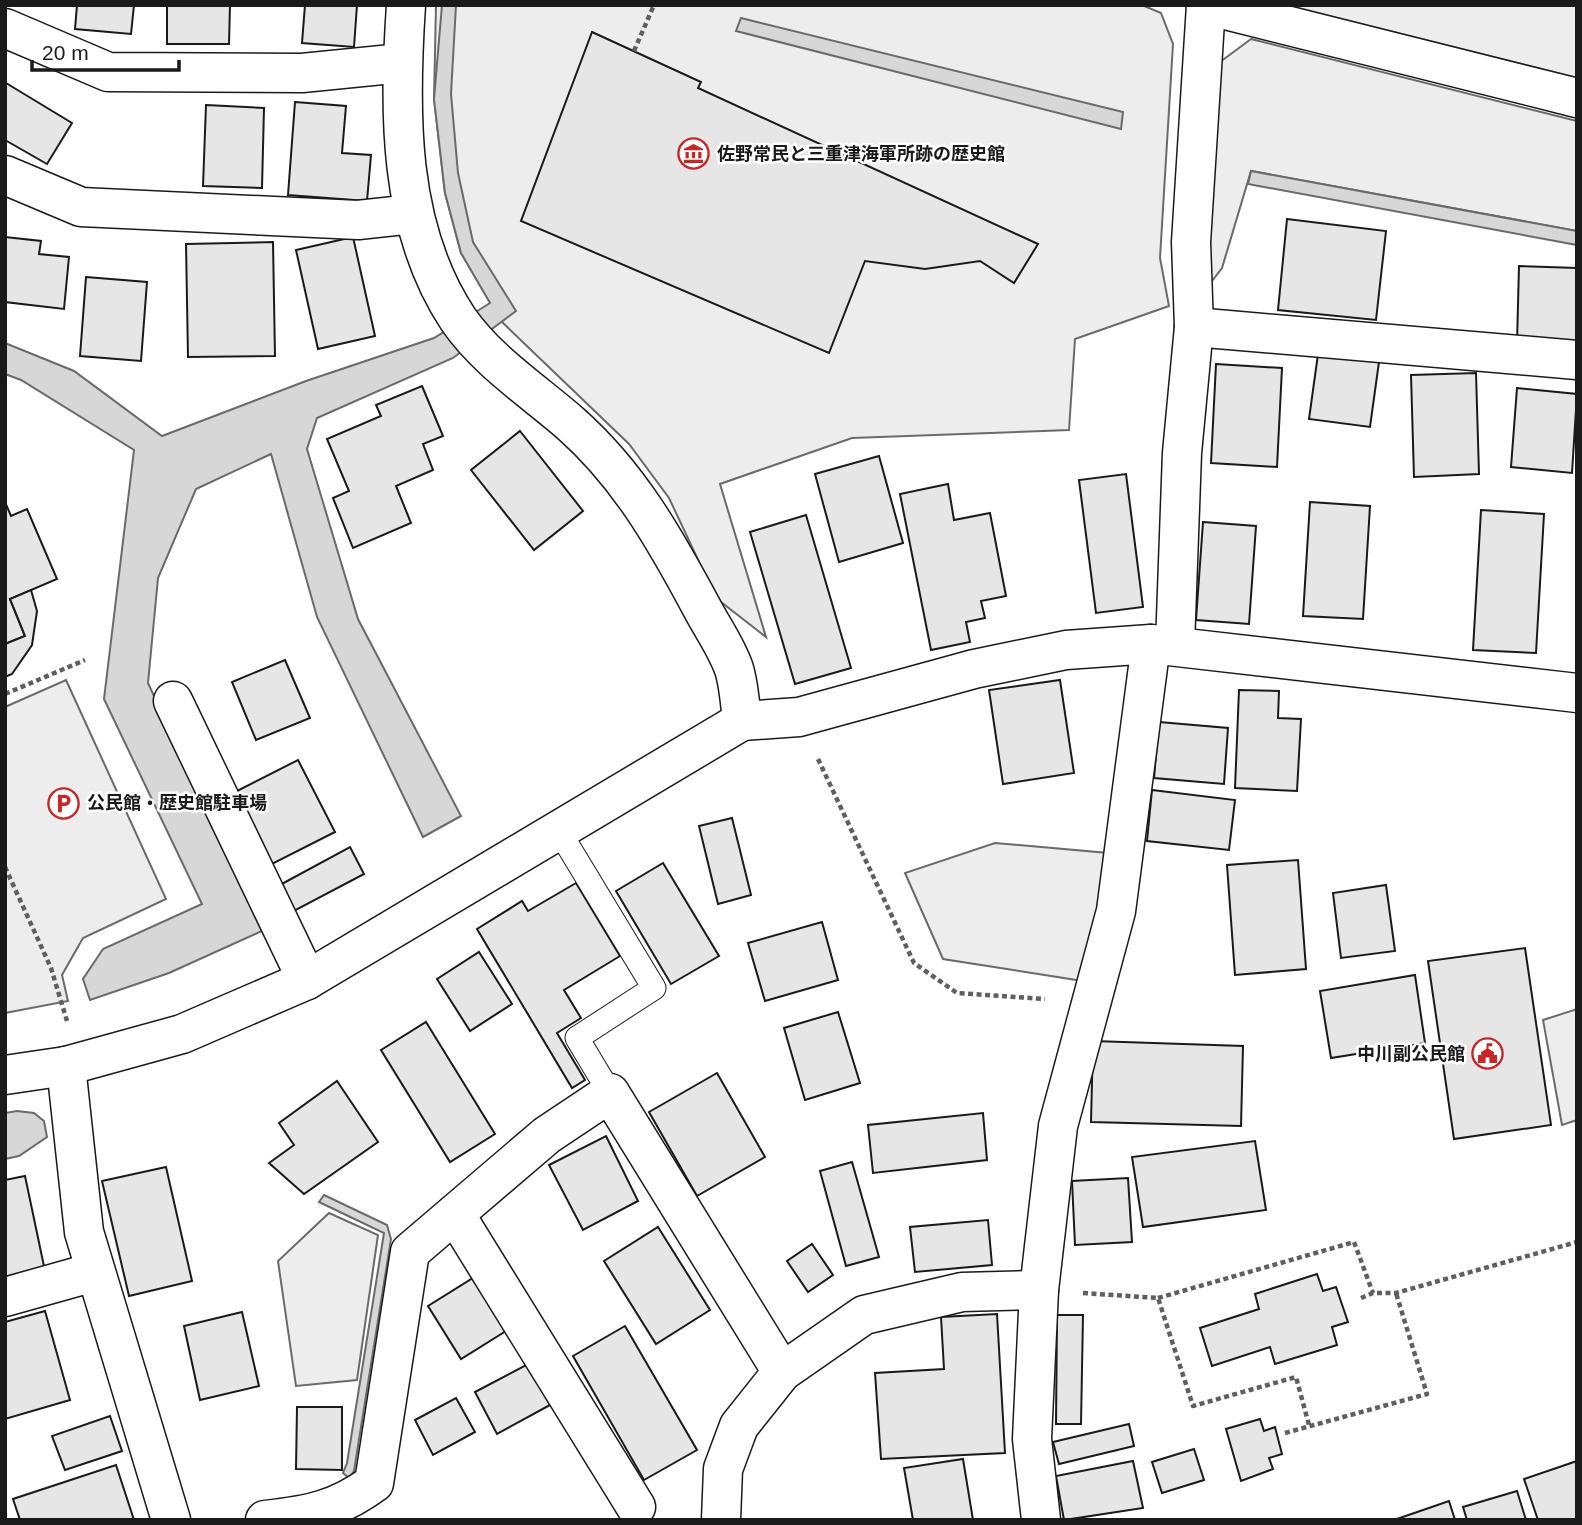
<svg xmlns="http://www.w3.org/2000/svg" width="1582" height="1525" font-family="Arial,'Noto Sans JP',sans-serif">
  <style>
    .built { fill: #ededed; stroke: #6a6a6a; stroke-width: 2 }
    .water { fill: #d7d7d7; stroke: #6a6a6a; stroke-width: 2 }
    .building { fill: #e6e6e6; stroke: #1a1a1a; stroke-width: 2 }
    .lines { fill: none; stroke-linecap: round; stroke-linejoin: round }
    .lane-casing { stroke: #1a1a1a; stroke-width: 25 }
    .street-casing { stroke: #1a1a1a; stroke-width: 41 }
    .secondary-casing { stroke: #1a1a1a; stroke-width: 41 }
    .path { stroke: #5f5f5f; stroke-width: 4.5; stroke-dasharray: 5 3.5; stroke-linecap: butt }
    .lane { stroke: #fff; stroke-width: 23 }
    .street { stroke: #fff; stroke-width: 38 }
    .secondary { stroke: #fff; stroke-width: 38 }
    .labels { text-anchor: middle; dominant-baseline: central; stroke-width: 5; stroke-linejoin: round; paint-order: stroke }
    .poi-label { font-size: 18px; font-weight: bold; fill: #1a1a1a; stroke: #fff; text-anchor: start }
  </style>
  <rect width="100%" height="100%" fill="#fff"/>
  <g class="built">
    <polygon points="436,5 1142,5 1161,13 1173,44 1160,258 1169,306 1075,339 1069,430 852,438 720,484 766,637 716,598 669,498 629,444 502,322 461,253 445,193 434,99"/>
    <polygon points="1275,5 1577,5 1577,80"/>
    <polygon points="1251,39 1577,121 1577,231 1251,171 1222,268 1205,290 1220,62"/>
    <polygon points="66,680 166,899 83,938 62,975 68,1001 5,1013 5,707"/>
    <polygon points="995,843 1108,853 1083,981 943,959 905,873"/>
    <polygon points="1577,1009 1577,1120 1562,1125 1543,1020"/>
    <polygon points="329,1213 378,1235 357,1380 296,1386 278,1261"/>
  </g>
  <g class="water">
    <polygon points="442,5 456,5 451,94 458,173 473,242 516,311 453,358 317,418 307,449 358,619 461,816 423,837 317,617 271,454 196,489 158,578 148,683 262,931 169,973 90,1000 83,979 103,949 202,904 104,699 134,450 21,380 5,374 5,343 74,371 162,436 306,381 434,338 490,303 461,253 445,193 434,99"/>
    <polygon points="741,18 1123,112 1121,129 736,31"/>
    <polygon points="1251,171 1577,231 1577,245 1248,184"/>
    <polygon points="17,1111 34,1113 44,1121 47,1137 19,1156 5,1159 5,1113"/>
    <polygon points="324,1195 387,1225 391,1239 354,1471 349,1478 343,1473 347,1463 384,1233 319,1202"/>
  </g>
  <g class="building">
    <polygon points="77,5 134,5 131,34 75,29"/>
    <polygon points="167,5 230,5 229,44 167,44"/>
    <polygon points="305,5 357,5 354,47 302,43"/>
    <polygon points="592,32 701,82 698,88 1038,244 1014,283 980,261 925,269 865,261 829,353 521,221"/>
    <polygon points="6,83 72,123 47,164 5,140"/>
    <polygon points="295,102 346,106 342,153 371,155 367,201 288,195"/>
    <polygon points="206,105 264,108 262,188 203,186"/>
    <polygon points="1287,219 1386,231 1376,320 1278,310"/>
    <polygon points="5,237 41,241 39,254 69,257 64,309 5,302"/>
    <polygon points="353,237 375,336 318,349 296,250"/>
    <polygon points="273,242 275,356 188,357 186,244"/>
    <polygon points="1519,266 1577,268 1577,344 1517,343"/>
    <polygon points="86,277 147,282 141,361 80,356"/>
    <polygon points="1318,354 1379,362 1370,427 1309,419"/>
    <polygon points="1216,364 1282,368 1277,467 1211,463"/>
    <polygon points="1476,373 1479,474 1414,477 1411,375"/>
    <polygon points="422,386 443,436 423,444 433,470 396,486 411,523 353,548 333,498 349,491 327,439 381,416 376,405"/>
    <polygon points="1517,388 1577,394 1572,473 1511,467"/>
    <polygon points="520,431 583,511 534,550 471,470"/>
    <polygon points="879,456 903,543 839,562 815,474"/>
    <polygon points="1126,474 1143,607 1096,613 1079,480"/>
    <polygon points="948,484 954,520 990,513 1006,596 981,601 985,618 966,622 970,642 931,650 900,494"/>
    <polygon points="5,502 11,516 27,509 57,579 10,599 25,636 5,644"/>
    <polygon points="1310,502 1370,506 1363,619 1303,616"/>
    <polygon points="1481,510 1544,514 1536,653 1473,650"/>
    <polygon points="806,515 851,668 795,684 750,532"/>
    <polygon points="1203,522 1256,526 1249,624 1196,620"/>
    <polygon points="31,590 37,611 32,645 12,674 5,677 5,644 25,636 10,599"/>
    <polygon points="285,660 310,718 256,740 232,682"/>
    <polygon points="1060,680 1074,773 1003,784 989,690"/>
    <polygon points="1239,690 1279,691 1278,718 1301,719 1297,791 1235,788"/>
    <polygon points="1159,722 1228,728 1224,784 1154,778"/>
    <polygon points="298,760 335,832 270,865 233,793"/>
    <polygon points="1152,790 1235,800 1229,850 1147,841"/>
    <polygon points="732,818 751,895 718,904 699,826"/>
    <polygon points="350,847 364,874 292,912 278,886"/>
    <polygon points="1298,860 1306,969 1235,975 1227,865"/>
    <polygon points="663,863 719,956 671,984 616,891"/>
    <polygon points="576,883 620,956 564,990 581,1018 557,1033 585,1080 572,1088 477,929 522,901 528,911"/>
    <polygon points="1386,885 1395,951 1341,958 1333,893"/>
    <polygon points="822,922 838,980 765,1001 748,943"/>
    <polygon points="1525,948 1551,1125 1454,1139 1428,961"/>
    <polygon points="479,952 512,1004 470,1031 437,979"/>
    <polygon points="1415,975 1425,1043 1331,1058 1320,991"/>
    <polygon points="838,1012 860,1083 805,1100 784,1028"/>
    <polygon points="426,1022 495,1134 450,1162 381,1050"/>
    <polygon points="1093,1041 1243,1046 1241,1126 1091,1122"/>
    <polygon points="717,1073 765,1157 697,1196 649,1112"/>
    <polygon points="337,1081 378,1142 304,1194 269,1163 294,1145 279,1123"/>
    <polygon points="983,1113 987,1160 873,1173 868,1125"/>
    <polygon points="606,1136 638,1201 583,1230 549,1165"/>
    <polygon points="1255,1141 1266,1210 1143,1227 1132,1157"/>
    <polygon points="852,1162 879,1257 846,1266 820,1171"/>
    <polygon points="166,1167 192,1281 129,1296 102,1181"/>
    <polygon points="25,1176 45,1271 5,1280 5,1180"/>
    <polygon points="1128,1178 1132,1242 1075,1245 1072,1181"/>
    <polygon points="988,1220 992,1265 915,1272 910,1227"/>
    <polygon points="658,1227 710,1310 656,1344 604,1261"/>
    <polygon points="812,1244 833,1275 808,1292 787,1261"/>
    <polygon points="1317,1274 1323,1291 1336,1287 1348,1322 1332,1327 1337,1345 1275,1364 1270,1347 1212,1366 1200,1328 1259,1309 1255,1294"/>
    <polygon points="473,1278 506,1331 461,1359 428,1306"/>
    <polygon points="45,1311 70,1400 5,1419 5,1322"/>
    <polygon points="242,1312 259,1386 200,1400 184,1326"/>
    <polygon points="997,1314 1005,1453 881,1459 875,1373 944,1369 941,1317"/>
    <polygon points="1057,1315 1083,1315 1081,1424 1056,1424"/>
    <polygon points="625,1326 697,1450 644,1480 573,1356"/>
    <polygon points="528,1364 550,1405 497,1434 475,1392"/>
    <polygon points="456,1398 475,1432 433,1455 415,1420"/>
    <polygon points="297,1407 342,1407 342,1470 296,1469"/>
    <polygon points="110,1416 122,1451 65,1470 52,1436"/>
    <polygon points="1260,1419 1264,1431 1275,1427 1282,1454 1269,1458 1273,1469 1241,1481 1226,1429"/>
    <polygon points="1129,1424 1134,1446 1059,1464 1053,1442"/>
    <polygon points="1194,1449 1204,1480 1162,1493 1152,1462"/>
    <polygon points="963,1459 973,1520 913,1520 904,1468"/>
    <polygon points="1133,1461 1143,1508 1064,1520 1056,1476"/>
    <polygon points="1577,1461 1577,1520 1538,1520 1524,1479"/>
    <polygon points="116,1465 134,1520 20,1520 13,1499"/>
    <polygon points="1517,1491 1526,1520 1467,1520 1463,1507"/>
    <polygon points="1449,1501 1455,1520 1394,1520"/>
  </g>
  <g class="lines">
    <defs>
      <polyline id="lane" points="559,831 654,988 577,1038 610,1093"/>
      <g id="street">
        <path d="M406,5c-7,105 -9,222 52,314 29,42 74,71 112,104 59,52 95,116 132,185 10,19 25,40 32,61 5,16 6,35 8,52l57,-4 175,-48 92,-19 85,-6 426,49"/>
        <polyline points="1206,5 1577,98"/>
        <polyline points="5,28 108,72 302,73 402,63"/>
        <polyline points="5,175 81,207 358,220 413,214"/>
        <polyline points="1194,327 1577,360"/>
        <polyline points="1175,645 1182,453 1194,327 1191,242 1206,5"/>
        <polyline points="173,701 307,980"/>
        <polyline points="66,1066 84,1232 171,1520"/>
        <polyline points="455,1214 636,1507"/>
        <polyline points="5,1297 94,1272"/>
        <path d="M265,1520c45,-5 72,-10 109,-37l36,-231 137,-117 63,-42 172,279"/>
        <polyline points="721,1520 723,1469 739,1426 782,1372 864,1315 962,1292 1039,1290"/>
        <polyline points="1041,1520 1032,1439 1039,1290 1058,1126 1116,911 1151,644"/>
      </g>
      <polyline id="secondary" points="5,1075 66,1066 182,1034 307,980 742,721"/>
    </defs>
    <use href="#lane" class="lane-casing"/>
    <use href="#street" class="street-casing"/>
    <use href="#secondary" class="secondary-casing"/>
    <g class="path">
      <polyline points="634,51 654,5"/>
      <polyline points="5,694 85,660"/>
      <polyline points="818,759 914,963 957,993 1045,999"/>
      <polyline points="5,867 51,968 67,1021"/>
      <polyline points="1083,1293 1158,1298 1193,1406 1296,1377 1309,1425"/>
      <polyline points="1158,1298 1354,1242 1373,1293"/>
      <polyline points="1361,1298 1373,1293 1396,1293 1577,1242"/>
      <polyline points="1285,1433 1427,1394 1396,1293"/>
    </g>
    <use href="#lane" class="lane"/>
    <use href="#street" class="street"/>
    <use href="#secondary" class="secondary"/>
  </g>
  <defs>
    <symbol id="museum-ring" viewBox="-11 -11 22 22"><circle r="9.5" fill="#fff" stroke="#c62828" stroke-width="1.5"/><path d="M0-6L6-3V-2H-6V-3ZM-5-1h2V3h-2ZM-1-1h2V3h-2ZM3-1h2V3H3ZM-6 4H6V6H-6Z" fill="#c62828"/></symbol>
    <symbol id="parking-ring" viewBox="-11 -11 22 22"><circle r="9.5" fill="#fff" stroke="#c62828" stroke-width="1.5"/><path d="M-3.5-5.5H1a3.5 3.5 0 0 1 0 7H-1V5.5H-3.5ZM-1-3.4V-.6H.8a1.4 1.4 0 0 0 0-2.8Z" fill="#c62828"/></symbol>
    <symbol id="civic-ring" viewBox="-11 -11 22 22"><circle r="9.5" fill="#fff" stroke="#c62828" stroke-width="1.5"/><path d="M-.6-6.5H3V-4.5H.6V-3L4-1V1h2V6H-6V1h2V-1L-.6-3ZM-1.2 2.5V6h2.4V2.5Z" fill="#c62828"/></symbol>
  </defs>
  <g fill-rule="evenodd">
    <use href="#museum-ring" x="676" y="136" width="35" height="35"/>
    <use href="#parking-ring" x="46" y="786" width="35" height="35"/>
    <use href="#civic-ring" x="1470" y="1036" width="35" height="35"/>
  </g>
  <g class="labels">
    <g class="poi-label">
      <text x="717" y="154">佐野常民と三重津海軍所跡の歴史館</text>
      <text x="87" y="803">公民館・歴史館駐車場</text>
      <text x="1465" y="1054" text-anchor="end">中川副公民館</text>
    </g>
  </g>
  <rect width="1582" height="1525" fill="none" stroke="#1a1a1a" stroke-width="14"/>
  <path d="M32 60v10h147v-10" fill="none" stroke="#1a1a1a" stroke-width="3.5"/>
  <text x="42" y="60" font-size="21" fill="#1a1a1a" stroke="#ffffff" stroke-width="5" paint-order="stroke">20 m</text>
</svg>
